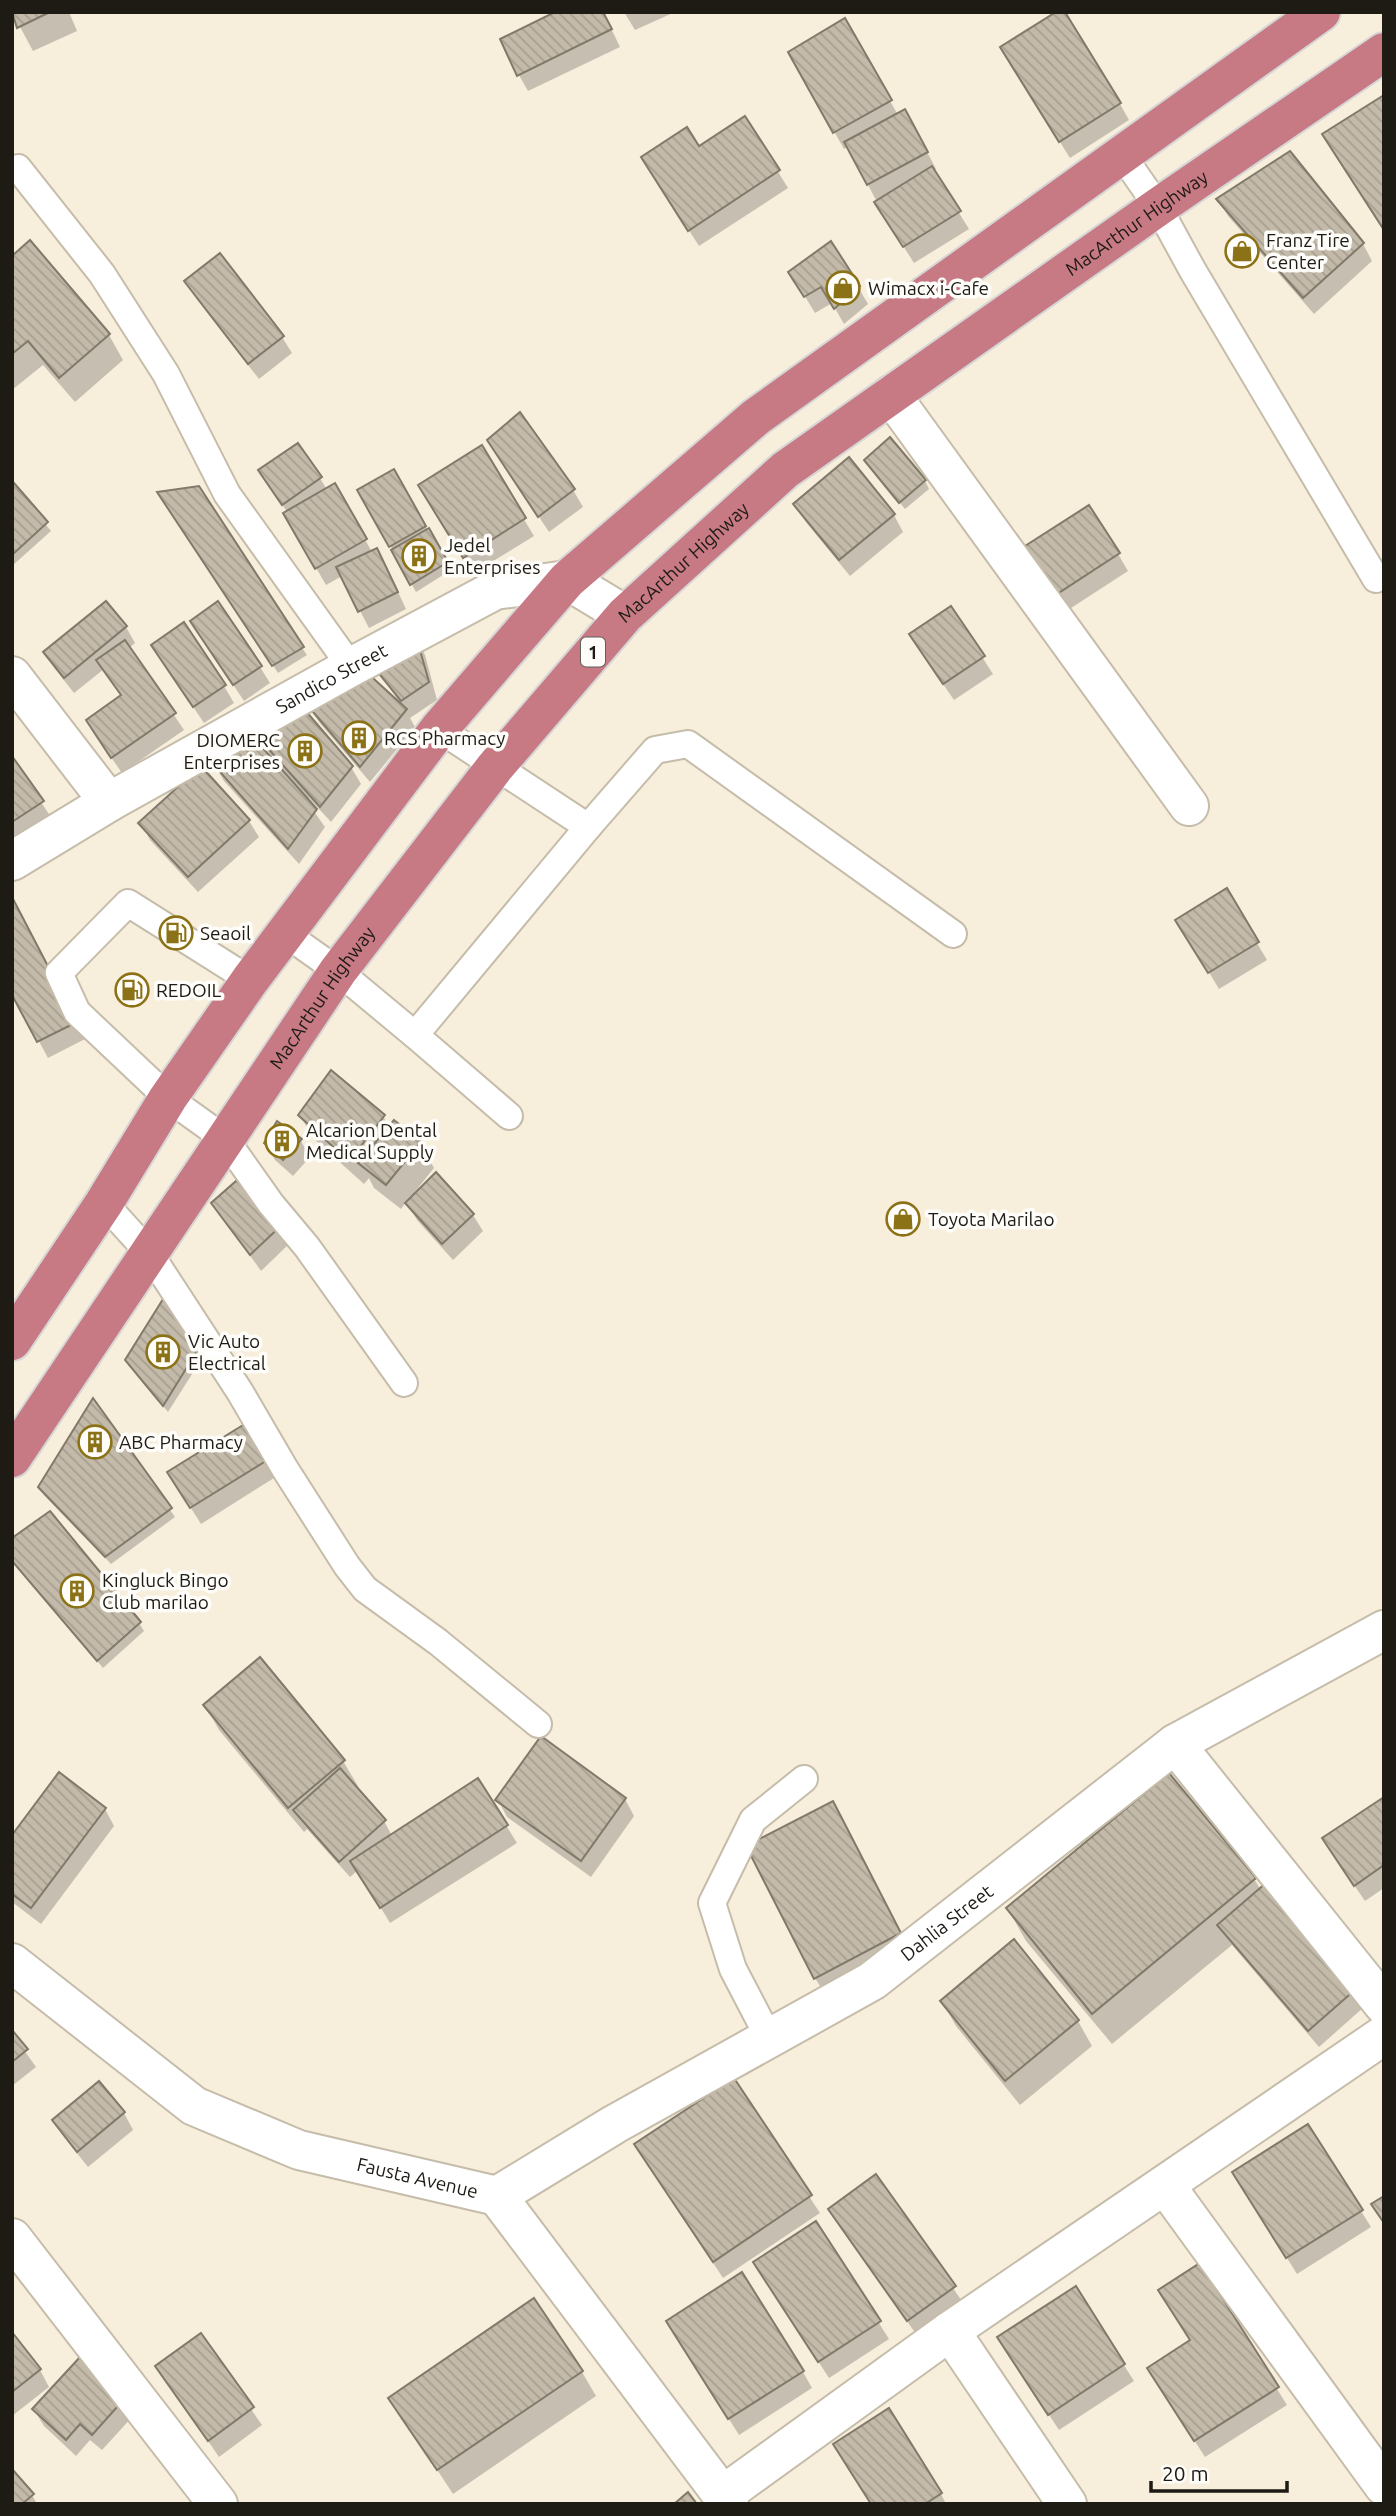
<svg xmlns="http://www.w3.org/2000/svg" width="1396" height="2516" font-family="Ubuntu,sans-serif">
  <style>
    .shadow { fill: #0003 }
    .building { fill: url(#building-back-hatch); stroke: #817969; stroke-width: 2 }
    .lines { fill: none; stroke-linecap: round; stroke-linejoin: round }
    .lane-casing { stroke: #c5bcaa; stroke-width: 30 }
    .street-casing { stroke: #c5bcaa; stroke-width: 42 }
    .secondary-casing { stroke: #c5bcaa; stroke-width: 42 }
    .highway-casing { stroke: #d6d6d5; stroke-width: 42 }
    .lane { stroke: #fff; stroke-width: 26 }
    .street { stroke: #fff; stroke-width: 38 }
    .secondary { stroke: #fff; stroke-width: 38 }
    .highway { stroke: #c77984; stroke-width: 38 }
    .labels { text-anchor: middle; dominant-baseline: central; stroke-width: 7; stroke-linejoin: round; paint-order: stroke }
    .shield { fill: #fefdf9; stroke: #615f59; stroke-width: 2 }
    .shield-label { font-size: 18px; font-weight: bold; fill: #1e1b15 }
    .street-label { font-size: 19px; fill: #1e1b15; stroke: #fefdf9 }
    .poi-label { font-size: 19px; fill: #1e1b15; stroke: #fefdf9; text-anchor: start }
  </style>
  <defs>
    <pattern id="building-back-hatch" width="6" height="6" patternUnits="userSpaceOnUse" patternTransform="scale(1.75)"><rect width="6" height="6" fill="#c3baa9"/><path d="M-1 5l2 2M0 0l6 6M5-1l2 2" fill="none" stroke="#a79f91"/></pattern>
  </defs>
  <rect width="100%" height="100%" fill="#f8eedc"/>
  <g class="shadow">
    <polygon points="12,12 69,12 77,31 33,51"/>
    <polygon points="603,12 620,47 528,91 519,75"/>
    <polygon points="624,12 675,12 635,30"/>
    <polygon points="844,21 898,115 914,127 936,169 933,171 969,229 914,263 886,219 848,147 844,149 790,53"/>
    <polygon points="1012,65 1120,104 1129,120 1070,158"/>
    <polygon points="745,118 788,188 699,246 653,174 698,149"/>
    <polygon points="1218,200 1363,244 1372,261 1314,314 1228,216"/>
    <polygon points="30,243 109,335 123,360 75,402 43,365 12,390 12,258"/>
    <polygon points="790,272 858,287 868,304 844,324 832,303 815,313"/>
    <polygon points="187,282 282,337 292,353 259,379 196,298"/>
    <polygon points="489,441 573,490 583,507 549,532"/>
    <polygon points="481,448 534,536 474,573 430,502"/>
    <polygon points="849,460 894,515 903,532 850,576 805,521 795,504"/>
    <polygon points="866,461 925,481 929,489 905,509"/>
    <polygon points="394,472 451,570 416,592 360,491"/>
    <polygon points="320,478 327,490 335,486 372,552 386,566 406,609 369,628 342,576 326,585 285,514 288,513 270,487"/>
    <polygon points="14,486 51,531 12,566 12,487"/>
    <polygon points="164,500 302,648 307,655 278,673"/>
    <polygon points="1118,554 1128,571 1068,610 1037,563"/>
    <polygon points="951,609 993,674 954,700 921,652"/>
    <polygon points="126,627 135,643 129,648 184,730 122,773 97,737 122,697 104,669 74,693 55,669 45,653"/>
    <polygon points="202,638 260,667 270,683 244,701"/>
    <polygon points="416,638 425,655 437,700 410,718 415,727 370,782 319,722 309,705 397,702 398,700 374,665"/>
    <polygon points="163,662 224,686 234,703 204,723"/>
    <polygon points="259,737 351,767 361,784 331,822 309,798 306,800 325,827 299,864 224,781 215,765 272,758"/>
    <polygon points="12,759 57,826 12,857"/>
    <polygon points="249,821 259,837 198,892 150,840 141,823"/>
    <polygon points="1226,891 1267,960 1219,989 1178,920"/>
    <polygon points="18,910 85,1039 48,1058 12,991"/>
    <polygon points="300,1116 383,1116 390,1128 420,1143 434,1168 414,1193 473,1215 483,1231 453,1260 417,1220 406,1202 401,1209 374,1188 369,1178 364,1184 315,1140"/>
    <polygon points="301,1141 310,1157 293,1176 275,1160 266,1143"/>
    <polygon points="244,1176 291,1242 261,1271 213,1203"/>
    <polygon points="168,1294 206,1352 168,1412 127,1360"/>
    <polygon points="93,1401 175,1517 111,1564 44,1495 40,1487"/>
    <polygon points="265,1462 274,1478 201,1524 179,1489"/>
    <polygon points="12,1561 139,1623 144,1631 103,1668"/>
    <polygon points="205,1705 343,1761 358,1786 355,1788 384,1821 392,1836 478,1780 517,1843 390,1923 358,1870 350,1877 307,1829 304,1832 219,1730"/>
    <polygon points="1169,1775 1254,1879 1261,1890 1364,2007 1319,2047 1232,1945 1112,2044 1026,1941 1008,1909"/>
    <polygon points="625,1799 634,1816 591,1877 507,1817 498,1800"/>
    <polygon points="1384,1799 1384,1888 1365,1901 1334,1856"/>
    <polygon points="105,1809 114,1826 41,1924 12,1902 12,1838"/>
    <polygon points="842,1820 909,1950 825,1994 815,1978"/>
    <polygon points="942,2001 1078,2021 1092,2046 1020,2105 956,2026"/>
    <polygon points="12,2033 36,2067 12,2086"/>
    <polygon points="733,2080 820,2213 723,2278 646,2161"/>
    <polygon points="124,2113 133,2130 88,2167 64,2137 55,2120"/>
    <polygon points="876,2177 964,2304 918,2337 830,2209"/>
    <polygon points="1244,2189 1361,2211 1371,2227 1297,2274"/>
    <polygon points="816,2223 889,2339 829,2378 765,2279"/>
    <polygon points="1200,2265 1287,2405 1205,2457 1159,2385 1192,2341"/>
    <polygon points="1075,2288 1134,2381 1059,2430 1009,2354"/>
    <polygon points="12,2335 40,2370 49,2387 12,2416"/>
    <polygon points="200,2335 262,2425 219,2457 157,2366"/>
    <polygon points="678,2338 803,2372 812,2388 739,2435"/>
    <polygon points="81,2359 134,2415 102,2450 90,2440 76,2456 44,2426 34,2410"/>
    <polygon points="582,2372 596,2396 453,2494 390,2398"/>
    <polygon points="941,2494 946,2504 872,2504"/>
    <polygon points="32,2495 37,2504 12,2504"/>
  </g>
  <g class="building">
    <polygon points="12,12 50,12 17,28"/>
    <polygon points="555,12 603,12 612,29 517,76 500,39"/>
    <polygon points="1056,12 1065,12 1121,103 1059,142 1000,47"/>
    <polygon points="845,18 892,100 833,133 788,52"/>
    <polygon points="1384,95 1384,230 1322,134"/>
    <polygon points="905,109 928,152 867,185 844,142"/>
    <polygon points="745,116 780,170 688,231 641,157 687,127 699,146"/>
    <polygon points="1290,151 1364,243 1303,298 1216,199"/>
    <polygon points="932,166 961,211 903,247 874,202"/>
    <polygon points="30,240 110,334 59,378 28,341 12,354 12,256"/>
    <polygon points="831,241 860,286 834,309 821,287 804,297 788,272"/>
    <polygon points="220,253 284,336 248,364 184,281"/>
    <polygon points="520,412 575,489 538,517 487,440"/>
    <polygon points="890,437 926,480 899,503 864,460"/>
    <polygon points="298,443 322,477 282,505 258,470"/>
    <polygon points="482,445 526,518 463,558 418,485"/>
    <polygon points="849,457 895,514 839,560 793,504"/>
    <polygon points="394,469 426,526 389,547 357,490"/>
    <polygon points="14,483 48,522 12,555 12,485"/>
    <polygon points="335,483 367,539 315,569 283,513"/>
    <polygon points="199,486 304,647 272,666 157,492"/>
    <polygon points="1089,505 1120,553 1057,594 1025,546"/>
    <polygon points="429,528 448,562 410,585 391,550"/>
    <polygon points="377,548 398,592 358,612 336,567"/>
    <polygon points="106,601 127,626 64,678 43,652"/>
    <polygon points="218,601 262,666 233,685 190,621"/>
    <polygon points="951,606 985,656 943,684 909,634"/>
    <polygon points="184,622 226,685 193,707 151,645"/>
    <polygon points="416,636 429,682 401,701 372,665"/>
    <polygon points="125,640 176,713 111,758 86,720 121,695 96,660"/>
    <polygon points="364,670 407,709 360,767 307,705"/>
    <polygon points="304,709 353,766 320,807 257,736"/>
    <polygon points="253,737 317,809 288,849 213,764"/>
    <polygon points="12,756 44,801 12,822"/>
    <polygon points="201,766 250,820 188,877 138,823"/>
    <polygon points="1227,888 1259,942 1208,973 1175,920"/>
    <polygon points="12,897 77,1022 37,1042 12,995"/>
    <polygon points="331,1070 385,1115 349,1161 298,1115"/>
    <polygon points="394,1120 421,1142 386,1185 358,1163"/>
    <polygon points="277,1121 302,1139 283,1160 264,1143"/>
    <polygon points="436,1172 474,1214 442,1244 405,1203"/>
    <polygon points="244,1174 283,1224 250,1255 211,1203"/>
    <polygon points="168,1291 202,1343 163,1406 125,1360"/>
    <polygon points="93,1398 172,1508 105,1557 38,1487"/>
    <polygon points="243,1425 266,1461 190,1508 167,1472"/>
    <polygon points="50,1511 141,1622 97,1661 12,1561 12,1538"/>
    <polygon points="260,1657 345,1760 288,1808 203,1705"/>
    <polygon points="541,1736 626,1798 581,1861 495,1800"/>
    <polygon points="340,1768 386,1820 339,1862 293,1810"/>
    <polygon points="59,1772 106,1808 31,1908 12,1894 12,1835"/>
    <polygon points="1169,1773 1256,1878 1092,2014 1006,1908"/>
    <polygon points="478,1778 508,1825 380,1908 350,1861"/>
    <polygon points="1384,1797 1384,1865 1354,1886 1322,1838"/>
    <polygon points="833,1801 901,1933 814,1979 746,1846"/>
    <polygon points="1266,1883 1356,1989 1308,2031 1217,1925"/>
    <polygon points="1014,1939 1079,2020 1005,2081 940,2001"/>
    <polygon points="12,2030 28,2049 12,2062"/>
    <polygon points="734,2078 812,2195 713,2262 634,2144"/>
    <polygon points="99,2081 125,2112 77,2152 52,2120"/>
    <polygon points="1308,2124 1363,2210 1286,2258 1232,2172"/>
    <polygon points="876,2174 956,2286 907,2321 828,2209"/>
    <polygon points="1384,2196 1384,2223 1371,2204"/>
    <polygon points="816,2221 881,2321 818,2362 753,2262"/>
    <polygon points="1200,2263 1279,2387 1194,2441 1147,2368 1190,2340 1158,2290"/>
    <polygon points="742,2272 804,2371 728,2419 666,2321"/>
    <polygon points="1076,2286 1125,2364 1048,2415 997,2337"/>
    <polygon points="534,2298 583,2371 437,2470 388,2398"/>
    <polygon points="12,2332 41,2369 12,2392"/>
    <polygon points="201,2333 254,2407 208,2441 155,2366"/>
    <polygon points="81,2356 126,2397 92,2435 80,2424 66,2440 32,2409"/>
    <polygon points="889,2408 942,2493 925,2504 871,2504 833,2444"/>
    <polygon points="12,2469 34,2494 22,2504 12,2504"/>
    <polygon points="688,2492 697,2504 674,2504"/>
  </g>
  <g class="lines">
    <defs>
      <g id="lane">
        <polyline points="1122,155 1158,207 1193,271 1376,579"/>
        <polyline points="18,168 102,274 166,374 227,494 351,667"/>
        <polyline points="588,827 655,750 688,744 953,934"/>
        <polyline points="286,934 338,971 415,1035 588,827 439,729"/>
        <polyline points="250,980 128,903 59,973 77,1012 168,1098 225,1139 271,1204 307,1247 404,1383"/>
        <polyline points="415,1035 509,1116"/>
        <polyline points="104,1203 150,1254 240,1392 285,1469 347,1566 365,1589 438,1642 538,1724"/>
        <polyline points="769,2038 733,1969 712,1903 753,1820 804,1779"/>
      </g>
      <g id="street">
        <polyline points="891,395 1189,806"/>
        <polyline points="12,676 109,802"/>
        <polyline points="1175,1744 1384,2005"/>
        <path id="s1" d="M12,1963l182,143 105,44 198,46 232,308"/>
        <polyline points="1165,2185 1384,2486"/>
        <path id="s2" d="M497,2196l118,-72 257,-143 303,-237 209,-114"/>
        <polyline points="12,2238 218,2504"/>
        <polyline points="950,2331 1067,2504"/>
        <polyline points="723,2495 950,2331 1384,2035"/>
      </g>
      <g id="secondary">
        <path id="s3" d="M12,861l97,-59 242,-135 144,-77 72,-10 58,35"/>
      </g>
      <g id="highway">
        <polyline points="12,1341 104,1203 168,1098 250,980 439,729 567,580 756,417 1321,12"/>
        <path id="s4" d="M12,1458l326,-487 157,-204 130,-152 160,-145 373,-263 226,-155"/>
      </g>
    </defs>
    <use href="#lane" class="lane-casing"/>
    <use href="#street" class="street-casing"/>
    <use href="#secondary" class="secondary-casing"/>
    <use href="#highway" class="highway-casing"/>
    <use href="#lane" class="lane"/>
    <use href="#street" class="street"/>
    <use href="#secondary" class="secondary"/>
    <use href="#highway" class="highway"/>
  </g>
  <defs>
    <symbol id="shop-ring" viewBox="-11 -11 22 22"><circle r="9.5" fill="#fefdf9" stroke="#8c7216" stroke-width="1.5"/><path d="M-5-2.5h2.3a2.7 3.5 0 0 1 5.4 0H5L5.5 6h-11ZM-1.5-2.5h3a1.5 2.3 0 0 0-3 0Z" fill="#8c7216"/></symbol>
    <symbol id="building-ring" viewBox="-11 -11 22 22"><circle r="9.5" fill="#fefdf9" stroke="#8c7216" stroke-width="1.5"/><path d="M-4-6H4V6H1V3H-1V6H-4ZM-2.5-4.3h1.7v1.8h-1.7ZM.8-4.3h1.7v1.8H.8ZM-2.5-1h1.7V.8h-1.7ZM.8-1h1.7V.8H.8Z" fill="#8c7216"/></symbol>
    <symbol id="fuel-ring" viewBox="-11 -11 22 22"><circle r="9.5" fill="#fefdf9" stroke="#8c7216" stroke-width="1.5"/><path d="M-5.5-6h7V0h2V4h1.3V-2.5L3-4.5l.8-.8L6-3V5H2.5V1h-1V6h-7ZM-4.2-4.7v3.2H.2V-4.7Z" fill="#8c7216"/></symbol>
  </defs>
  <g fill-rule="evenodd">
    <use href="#shop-ring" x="1223" y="232" width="38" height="38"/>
    <use href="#shop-ring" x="824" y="269" width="38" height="38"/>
    <use href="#building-ring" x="400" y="537" width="38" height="38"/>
    <use href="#building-ring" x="340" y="719" width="38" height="38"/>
    <use href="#building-ring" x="286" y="732" width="38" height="38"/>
    <use href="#fuel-ring" x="157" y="914" width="38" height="38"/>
    <use href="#fuel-ring" x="113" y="971" width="38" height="38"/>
    <use href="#building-ring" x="263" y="1122" width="38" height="38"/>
    <use href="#shop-ring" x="884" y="1200" width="38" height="38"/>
    <use href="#building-ring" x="144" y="1333" width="38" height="38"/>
    <use href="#building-ring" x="76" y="1423" width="38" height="38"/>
    <use href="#building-ring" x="58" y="1572" width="38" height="38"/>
  </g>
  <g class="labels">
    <rect class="shield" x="581" y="637.5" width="24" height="29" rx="5"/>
    <g class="shield-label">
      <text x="593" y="652">1</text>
    </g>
    <g class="street-label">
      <text stroke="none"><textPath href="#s4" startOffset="1689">MacArthur Highway</textPath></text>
      <text stroke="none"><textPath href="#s4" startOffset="1122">MacArthur Highway</textPath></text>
      <text stroke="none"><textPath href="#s3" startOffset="368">Sandico Street</textPath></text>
      <text stroke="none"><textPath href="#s4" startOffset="555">MacArthur Highway</textPath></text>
      <text stroke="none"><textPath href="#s2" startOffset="527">Dahlia Street</textPath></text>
      <text stroke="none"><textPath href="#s1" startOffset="467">Fausta Avenue</textPath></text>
    </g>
    <g class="poi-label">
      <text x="1266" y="240">Franz Tire<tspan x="1266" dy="22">Center</tspan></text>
      <text x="868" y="288">Wimacx i-Cafe</text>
      <text x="444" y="545">Jedel<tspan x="444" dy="22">Enterprises</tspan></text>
      <text x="384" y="738">RCS Pharmacy</text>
      <text x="280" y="740" text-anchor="end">DIOMERC<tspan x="280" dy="22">Enterprises</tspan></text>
      <text x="200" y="933">Seaoil</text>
      <text x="156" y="990">REDOIL</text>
      <text x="306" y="1130">Alcarion Dental<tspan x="306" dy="22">Medical Supply</tspan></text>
      <text x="928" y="1219">Toyota Marilao</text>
      <text x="188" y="1341">Vic Auto<tspan x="188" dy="22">Electrical</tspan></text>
      <text x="119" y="1442">ABC Pharmacy</text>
      <text x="102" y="1580">Kingluck Bingo<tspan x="102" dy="22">Club marilao</tspan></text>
    </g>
  </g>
  <rect width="1396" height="2516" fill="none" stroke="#1e1b15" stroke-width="28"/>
  <path d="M1151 2481v10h136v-10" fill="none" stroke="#1e1b15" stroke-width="3.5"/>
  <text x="1162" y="2481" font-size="21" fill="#1e1b15" stroke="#fefdf9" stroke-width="5" paint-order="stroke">20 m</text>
</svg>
